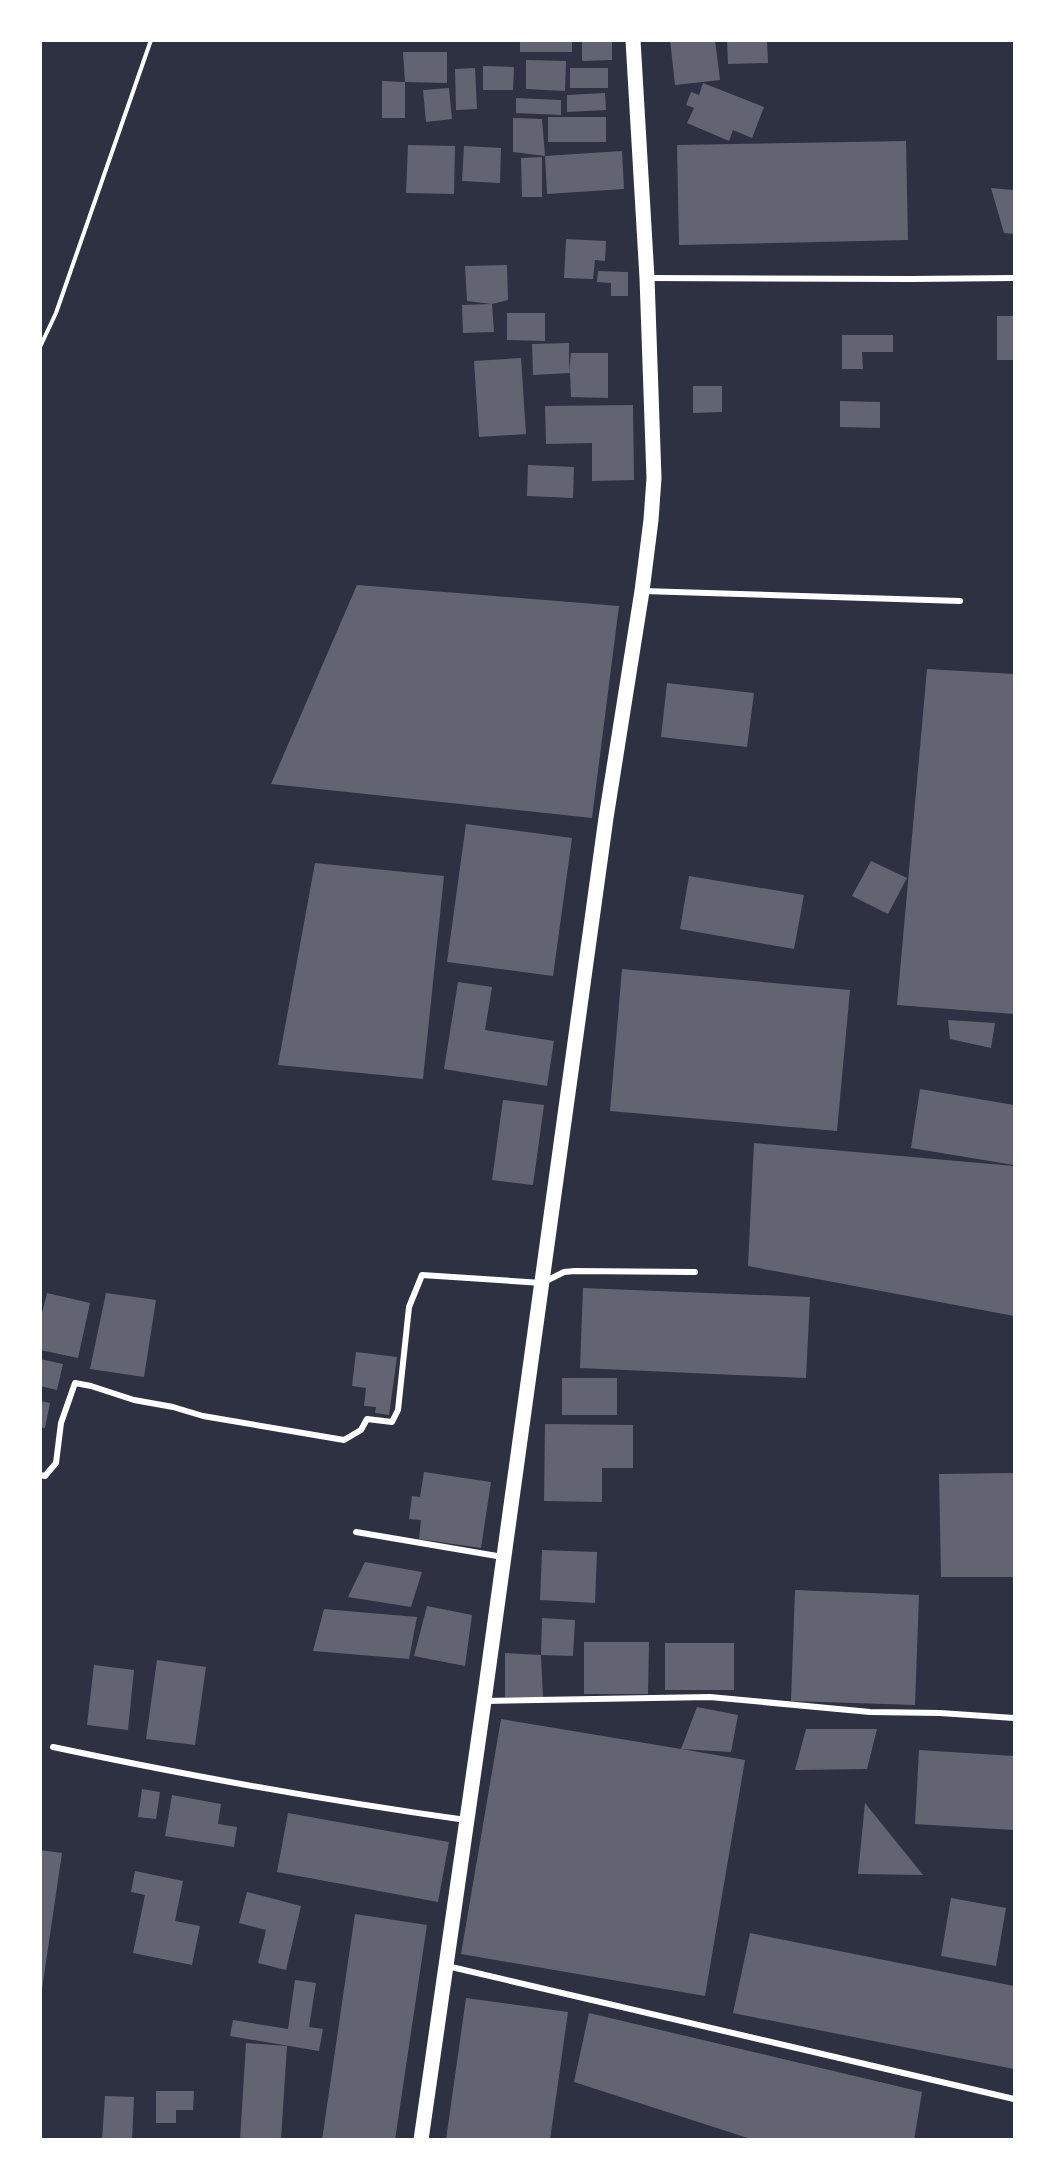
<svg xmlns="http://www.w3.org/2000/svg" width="1055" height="2180" font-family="Cabin,sans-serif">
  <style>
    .building { fill: #626471 }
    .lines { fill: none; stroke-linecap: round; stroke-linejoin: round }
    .path { stroke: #fff; stroke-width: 4 }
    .minor { stroke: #fff; stroke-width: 6 }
    .primary { stroke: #fff; stroke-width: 15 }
  </style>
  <rect width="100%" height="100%" fill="#2d3142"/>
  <g class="building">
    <rect x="520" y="40" width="52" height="12"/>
    <polygon points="582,40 612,40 612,60 582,61"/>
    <polygon points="670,40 715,40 720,80 675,85"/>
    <polygon points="727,40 767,40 768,63 728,64"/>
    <polygon points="403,52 447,52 447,83 405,82 405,118 382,118 382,81 405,82"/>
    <polygon points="526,60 566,61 565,91 526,89"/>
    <polygon points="483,66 514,67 513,90 483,90"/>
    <polygon points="475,68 477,109 456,110 455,69"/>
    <rect x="570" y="68" width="38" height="20"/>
    <polygon points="703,83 764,107 752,138 733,130 729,141 687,123 694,108 686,105 691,92 699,95"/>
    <polygon points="449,88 452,119 426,122 423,90"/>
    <polygon points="605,93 606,110 567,112 567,95"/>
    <polygon points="516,98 561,100 561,115 516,113"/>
    <rect x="548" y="117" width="58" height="25"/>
    <polygon points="513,118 542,119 545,156 513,152"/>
    <polygon points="906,141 908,240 679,245 677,145"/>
    <polygon points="408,145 455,146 454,194 406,193"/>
    <polygon points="464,146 501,148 500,183 462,181"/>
    <polygon points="622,151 624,189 547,194 545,156"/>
    <polygon points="542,157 542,197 522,197 521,158"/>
    <polygon points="991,188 1014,190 1014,234 1004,233"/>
    <polygon points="566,239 606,241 605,261 595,260 593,279 564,278"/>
    <polygon points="507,265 508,300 492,304 494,332 463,333 462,305 492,304 467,301 465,266"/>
    <polygon points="598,271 628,272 628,296 611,296 611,283 597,282"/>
    <polygon points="507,313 545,313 545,341 507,340"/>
    <rect x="997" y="316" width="17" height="44"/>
    <polygon points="842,335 893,335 893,352 862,352 863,369 842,369"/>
    <polygon points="569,343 569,372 571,353 608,353 608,398 571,397 570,373 533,375 532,344"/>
    <polygon points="521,358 526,434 479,437 474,361"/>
    <polygon points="693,386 722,386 722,412 693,413"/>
    <polygon points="840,401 880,402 880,428 840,427"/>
    <polygon points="633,405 634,480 592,481 592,443 546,444 545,406"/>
    <polygon points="528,465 574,467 573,498 527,496"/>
    <polygon points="357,585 619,606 592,818 271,784"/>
    <polygon points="927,669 1014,674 1014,1014 897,1005"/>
    <polygon points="667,683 754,693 747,747 661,737"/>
    <polygon points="466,824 572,838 553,976 447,962"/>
    <polygon points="871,861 907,878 888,914 852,896"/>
    <polygon points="315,863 444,876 423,1079 278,1065"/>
    <polygon points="689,876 804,895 794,949 680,929"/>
    <polygon points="622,969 850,990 837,1131 610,1111"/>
    <polygon points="458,982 492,987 485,1030 554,1041 547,1086 444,1069"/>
    <polygon points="948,1020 995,1023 991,1048 950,1039"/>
    <polygon points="920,1089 1014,1105 1014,1165 911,1148"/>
    <polygon points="503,1100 544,1105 533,1185 492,1180"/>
    <polygon points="754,1143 1014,1166 1014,1316 748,1266"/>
    <polygon points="583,1288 810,1297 806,1378 580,1368"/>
    <polygon points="47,1293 90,1303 78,1358 40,1350 40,1321"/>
    <polygon points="106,1293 156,1300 144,1377 90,1369"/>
    <polygon points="356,1352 397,1357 389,1415 375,1413 376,1407 364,1406 366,1388 352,1386"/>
    <polygon points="40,1359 63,1364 57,1390 40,1386"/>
    <rect x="562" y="1378" width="55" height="37"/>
    <polygon points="40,1401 50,1403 45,1428 40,1427"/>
    <polygon points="545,1424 633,1425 633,1468 602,1468 602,1502 544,1501"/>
    <polygon points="424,1472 491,1482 481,1548 419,1539 421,1520 409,1519 412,1496 420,1497"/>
    <polygon points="1014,1473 1014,1577 941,1577 939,1474"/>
    <polygon points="542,1550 597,1552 595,1603 540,1600"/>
    <polygon points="365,1562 422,1572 411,1607 348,1597"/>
    <polygon points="795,1590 919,1595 915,1705 791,1701"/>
    <polygon points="427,1606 472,1615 465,1666 414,1656"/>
    <polygon points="324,1609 417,1617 409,1659 313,1651"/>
    <polygon points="542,1618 575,1620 573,1656 541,1655 543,1697 505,1697 505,1653 541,1655"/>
    <polygon points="584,1642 649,1642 648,1694 584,1694"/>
    <rect x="665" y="1643" width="69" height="47"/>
    <polygon points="157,1660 206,1667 195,1745 146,1739"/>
    <polygon points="94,1665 134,1670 128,1730 87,1725"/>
    <polygon points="697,1707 738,1715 731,1752 681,1749 745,1760 705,1996 461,1954 501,1719 681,1749"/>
    <polygon points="806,1729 877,1729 867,1769 795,1770"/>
    <polygon points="919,1750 1014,1756 1014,1830 915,1824"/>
    <polygon points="142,1789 160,1792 156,1819 138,1817"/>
    <polygon points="172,1795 221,1804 218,1824 237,1827 234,1847 165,1836"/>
    <polygon points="865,1803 923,1875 858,1874"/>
    <polygon points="288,1813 449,1842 438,1902 277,1872"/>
    <polygon points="40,1850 62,1853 42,1989 40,1989"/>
    <polygon points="135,1871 183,1881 175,1921 200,1926 192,1965 133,1953 145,1895 131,1892"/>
    <polygon points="247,1892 301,1906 286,1970 258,1963 266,1930 239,1923"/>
    <polygon points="951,1898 1006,1908 996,1966 941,1956"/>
    <polygon points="355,1914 427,1925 395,2140 322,2140"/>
    <polygon points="750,1933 1014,1986 1014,2069 733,2013"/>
    <polygon points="295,1980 316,1983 309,2027 323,2029 319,2051 230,2036 233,2020 288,2029"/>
    <polygon points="466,1998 568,2012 550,2140 446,2140"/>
    <polygon points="589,2013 922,2092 914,2140 754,2140 574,2082"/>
    <polygon points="246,2043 287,2046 281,2140 240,2140"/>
    <polygon points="156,2091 194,2091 193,2110 176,2110 176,2123 156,2123"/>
    <polygon points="105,2096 134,2097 132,2140 102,2140"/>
  </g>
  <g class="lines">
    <polyline class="path" points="40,347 56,313 151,40"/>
    <g class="minor">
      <polyline points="648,278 911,279 1014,278"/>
      <polyline points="643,591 960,601"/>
      <polyline points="40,1475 45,1476 56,1463 61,1423 75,1383 91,1386 134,1400 173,1407 203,1416 344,1440 361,1430 367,1419 392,1422 398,1410 409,1307 422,1275 542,1283 564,1272 575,1271 695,1272"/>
      <polyline points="356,1532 503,1557"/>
      <polyline points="485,1701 710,1697 870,1712 940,1713 1014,1718"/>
      <path d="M53,1747c137,29 275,54 413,73"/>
      <polyline points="447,1966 1014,2099"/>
    </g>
    <polyline class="primary" points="421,2140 484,1701 606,818 642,591 651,520 654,478 647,278 633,40"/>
  </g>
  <rect width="1055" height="2180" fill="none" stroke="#ffffff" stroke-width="84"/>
</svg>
